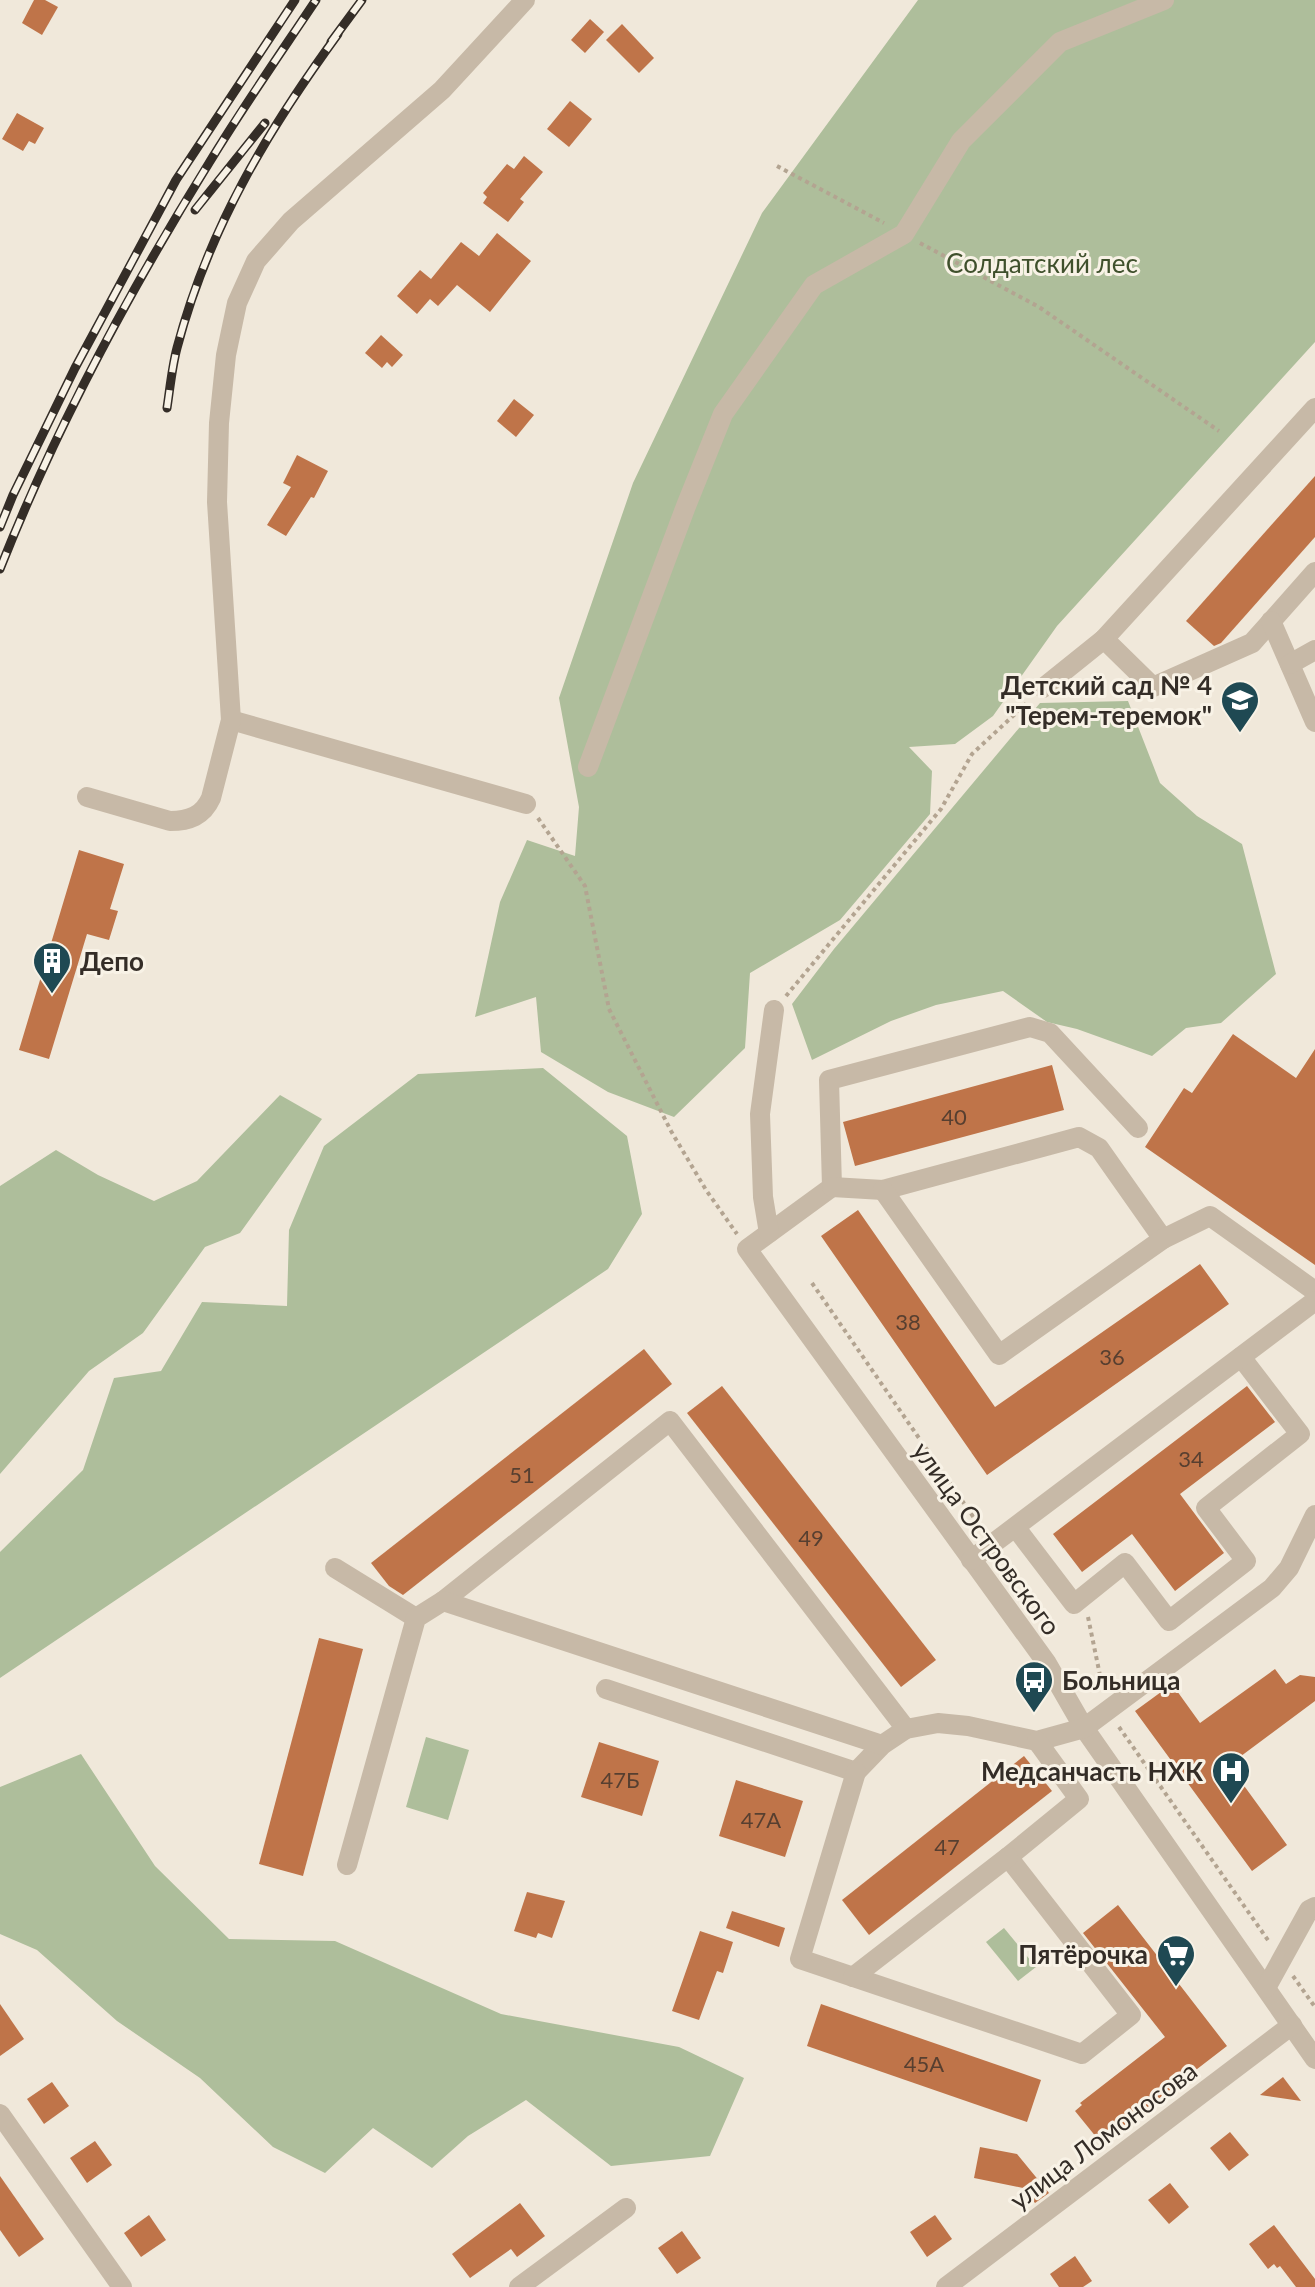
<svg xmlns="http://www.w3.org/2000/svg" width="1315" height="2287" font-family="Lato,sans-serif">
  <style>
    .green { fill: #aebe9b }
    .building { fill: #bf7449 }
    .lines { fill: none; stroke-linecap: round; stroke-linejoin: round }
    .path { stroke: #b3a491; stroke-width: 4; stroke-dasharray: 4 4; stroke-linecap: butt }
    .minor { stroke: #c7b9a7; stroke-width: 20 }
    .rail-casing { stroke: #342d27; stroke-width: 9 }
    .rail { stroke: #f8f2e6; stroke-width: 6; stroke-dasharray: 18; stroke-linecap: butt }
    .labels { text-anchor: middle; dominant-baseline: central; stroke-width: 6; stroke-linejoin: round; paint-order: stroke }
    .number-label { font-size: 22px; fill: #573f30 }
    .park-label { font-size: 26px; fill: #3f502c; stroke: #f8f2e6 }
    .poi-label { font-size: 26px; font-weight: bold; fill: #342d27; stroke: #f8f2e6; text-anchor: end }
    .street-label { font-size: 26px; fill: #342d27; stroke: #f8f2e6 }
  </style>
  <rect width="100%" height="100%" fill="#f0e8da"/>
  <g class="green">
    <polygon points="918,0 1315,0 1315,342 1057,626 993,716 955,744 909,747 932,771 930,814 840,920 750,973 745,1048 674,1117 608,1092 541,1052 536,997 475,1017 500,902 527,840 575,856 579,807 559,698 633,483 762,213"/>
    <polygon points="1128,701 1160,783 1197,816 1242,844 1276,974 1221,1023 1186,1028 1152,1056 1077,1029 1047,1022 1003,991 936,1005 891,1021 812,1060 792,1004 834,949 1040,703"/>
    <polygon points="543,1068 627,1136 642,1214 608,1269 0,1678 0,1552 83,1470 114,1378 161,1371 202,1302 287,1306 289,1230 324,1146 418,1074"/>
    <polygon points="280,1095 322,1119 240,1233 205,1247 143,1333 89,1371 0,1474 0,1186 56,1150 98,1175 154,1201 197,1181"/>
    <polygon points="426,1737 469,1750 448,1820 406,1807"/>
    <polygon points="81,1754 155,1866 229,1939 335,1941 501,2014 679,2047 744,2078 710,2156 611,2166 526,2100 468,2136 432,2168 373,2128 325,2173 273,2147 200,2078 117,2021 37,1950 0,1934 0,1787"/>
    <polygon points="1004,1928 1036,1967 1018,1981 986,1942"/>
  </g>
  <g class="building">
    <polygon points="34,0 45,0 58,7 42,35 22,23"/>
    <polygon points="590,19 604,32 585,53 571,40"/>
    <polygon points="622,24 654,58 639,73 606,40"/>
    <polygon points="570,101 592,119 569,147 547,129"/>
    <polygon points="17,113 44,128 35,144 29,141 23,151 2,139"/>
    <polygon points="524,156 543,172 520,199 524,202 508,222 483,203 487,197 483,193 507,164 514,169"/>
    <polygon points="497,233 531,261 490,312 457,285 438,306 430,299 417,314 397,296 420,270 431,279 461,242 479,256"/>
    <polygon points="381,335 403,355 392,367 387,362 382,368 365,353"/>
    <polygon points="514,399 534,415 516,437 497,421"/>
    <polygon points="297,455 328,471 314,498 311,497 286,536 267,525 291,487 283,483"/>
    <polygon points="1315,476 1315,537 1221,643 1214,646 1186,621"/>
    <polygon points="79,850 124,864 110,909 118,911 109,940 87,934 49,1059 19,1050"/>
    <polygon points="1233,1034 1296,1078 1315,1049 1315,1265 1145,1147 1184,1088 1192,1093"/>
    <polygon points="1052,1065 1064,1110 855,1166 843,1122"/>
    <polygon points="858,1210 995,1407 1200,1264 1229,1304 987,1475 821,1236"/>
    <polygon points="644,1349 672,1384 403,1595 389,1586 371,1563"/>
    <polygon points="722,1386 936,1660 901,1687 687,1413"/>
    <polygon points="1247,1386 1275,1422 1180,1494 1224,1553 1175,1591 1132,1534 1082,1572 1053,1534"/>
    <polygon points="319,1638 363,1649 303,1876 259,1864"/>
    <polygon points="1275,1669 1286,1684 1300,1675 1315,1677 1315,1701 1229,1765 1287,1845 1252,1871 1135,1711 1172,1684 1200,1723"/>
    <polygon points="599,1742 659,1761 642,1816 581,1797"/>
    <polygon points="1024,1756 1052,1791 869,1935 842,1900"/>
    <polygon points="736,1780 803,1801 785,1857 719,1836"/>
    <polygon points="527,1892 565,1901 552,1938 538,1933 536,1938 514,1931"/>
    <polygon points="1118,1905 1227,2046 1101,2143 1075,2111 1082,2105 1080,2103 1165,2037 1083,1933"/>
    <polygon points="732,1911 785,1928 779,1947 726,1928"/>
    <polygon points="700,1931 733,1942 723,1973 717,1971 699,2020 672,2011"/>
    <polygon points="0,2004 24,2039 0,2056"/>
    <polygon points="821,2004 1041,2080 1027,2122 807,2046"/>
    <polygon points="1283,2077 1301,2101 1260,2095"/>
    <polygon points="52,2082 69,2106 44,2124 27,2099"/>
    <polygon points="1230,2132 1249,2155 1229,2171 1210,2148"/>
    <polygon points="95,2141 112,2165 87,2183 70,2158"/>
    <polygon points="980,2147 1017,2154 1049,2193 1035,2203 1023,2188 974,2178"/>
    <polygon points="0,2176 44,2239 19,2257 0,2230"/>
    <polygon points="1170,2183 1189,2207 1169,2224 1148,2200"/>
    <polygon points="520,2203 545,2236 517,2257 511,2249 470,2278 452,2254"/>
    <polygon points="149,2215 166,2240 141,2257 124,2233"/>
    <polygon points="935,2215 952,2239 927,2257 910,2232"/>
    <polygon points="1274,2225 1315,2279 1315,2287 1296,2287 1280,2266 1277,2268 1274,2264 1268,2269 1249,2244"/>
    <polygon points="682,2231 701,2258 677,2274 658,2248"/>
    <polygon points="1075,2256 1092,2281 1083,2287 1059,2287 1050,2274"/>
  </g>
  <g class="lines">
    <g class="path">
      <polyline points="777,166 884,223"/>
      <polyline points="920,243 1039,307 1219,431"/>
      <polyline points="538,818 585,886 609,1009 671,1131 706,1190 737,1234"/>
      <polyline points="786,996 941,809 972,754 1028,702"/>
      <polyline points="812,1283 981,1528"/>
      <polyline points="1088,1617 1103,1690"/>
      <polyline points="1119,1727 1270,1943"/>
      <polyline points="1293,1976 1315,2007"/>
    </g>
    <g class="minor">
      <polyline points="1315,408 1104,639 1153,687 1252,643 1315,572"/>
      <polyline points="1271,621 1315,722"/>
      <polyline points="1290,664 1315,650"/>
      <polyline points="1043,688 1104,639"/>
      <polyline points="231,720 526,804"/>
      <polyline points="588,767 686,506 723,414 814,285 904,234 961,141 1060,42 1164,0"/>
      <path d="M87,797l83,24c19,0 33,-5 41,-23l20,-78 -14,-218 2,-79 7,-68 11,-52 19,-42 35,-40 151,-131 83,-90"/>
      <polyline points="1138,1128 1050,1033 1030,1027 829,1080 832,1187 747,1249 1046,1662 1084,1728 1315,2059"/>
      <polyline points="832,1187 883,1190 1079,1137 1099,1148 1163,1239"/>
      <polyline points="883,1190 999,1355 1163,1239 1210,1216 1315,1291"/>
      <polyline points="769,1233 763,1197 760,1114 774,1010"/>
      <polyline points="1016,1528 1074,1604 1125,1563 1169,1621 1246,1561 1206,1508 1300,1434 1241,1357"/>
      <polyline points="971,1560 1315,1301"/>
      <polyline points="335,1568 416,1618"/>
      <polyline points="443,1601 670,1421 906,1729"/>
      <polyline points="606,1689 856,1772 882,1745 906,1729 938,1723 968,1726 1037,1741 1084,1728 1272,1588 1289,1568 1315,1515"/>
      <polyline points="856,1772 800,1959 1082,2054 1131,2015 1008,1857 1079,1799 1037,1741"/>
      <polyline points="347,1865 416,1618 443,1601 882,1745"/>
      <polyline points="853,1977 1008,1857"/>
      <polyline points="1266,1988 1309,1910 1315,1907"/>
      <polyline points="0,2114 122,2287"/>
      <polyline points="519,2287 626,2208"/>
      <polyline points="946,2287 1292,2025"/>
    </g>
    <defs>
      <g id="rail">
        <polyline points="331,42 362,0"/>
        <polyline points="195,210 265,123"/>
        <path d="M167,408c3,-20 5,-41 10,-60 31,-118 90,-217 161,-314"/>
        <polyline points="0,527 13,495 75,368 176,180 295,0"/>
        <path d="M0,569c56,-142 129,-277 209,-406 34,-56 71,-109 107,-163"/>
      </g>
    </defs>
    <use href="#rail" class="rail-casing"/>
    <use href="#rail" class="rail"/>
  </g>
  <defs>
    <symbol id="school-pin" viewBox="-11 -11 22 30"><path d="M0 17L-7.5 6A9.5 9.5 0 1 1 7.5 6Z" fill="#1f4953" stroke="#f8f2e6"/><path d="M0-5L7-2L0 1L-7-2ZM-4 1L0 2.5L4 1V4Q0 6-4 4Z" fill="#fff"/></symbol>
    <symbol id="building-pin" viewBox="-11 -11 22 30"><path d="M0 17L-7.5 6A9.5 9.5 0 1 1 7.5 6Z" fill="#1f4953" stroke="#f8f2e6"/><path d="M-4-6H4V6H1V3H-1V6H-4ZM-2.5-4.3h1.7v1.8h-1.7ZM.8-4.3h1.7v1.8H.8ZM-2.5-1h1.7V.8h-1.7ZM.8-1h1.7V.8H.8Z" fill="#fff"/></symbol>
    <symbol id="bus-pin" viewBox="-11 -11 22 30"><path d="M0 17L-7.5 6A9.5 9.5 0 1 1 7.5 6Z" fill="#1f4953" stroke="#f8f2e6"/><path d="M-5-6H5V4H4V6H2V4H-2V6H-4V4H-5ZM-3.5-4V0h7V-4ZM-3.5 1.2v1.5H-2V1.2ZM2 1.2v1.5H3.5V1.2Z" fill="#fff"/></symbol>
    <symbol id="hospital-pin" viewBox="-11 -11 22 30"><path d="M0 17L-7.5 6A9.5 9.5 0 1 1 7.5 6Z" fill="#1f4953" stroke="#f8f2e6"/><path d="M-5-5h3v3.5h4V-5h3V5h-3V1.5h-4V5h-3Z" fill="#fff"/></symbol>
    <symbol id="supermarket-pin" viewBox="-11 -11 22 30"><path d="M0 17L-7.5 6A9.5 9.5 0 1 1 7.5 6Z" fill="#1f4953" stroke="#f8f2e6"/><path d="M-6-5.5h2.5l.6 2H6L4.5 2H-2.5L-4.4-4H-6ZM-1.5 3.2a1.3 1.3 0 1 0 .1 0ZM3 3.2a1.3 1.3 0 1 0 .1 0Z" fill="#fff"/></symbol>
  </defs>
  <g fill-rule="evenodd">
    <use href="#school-pin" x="1218" y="678" width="44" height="60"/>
    <use href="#building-pin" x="30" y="939" width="44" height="60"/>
    <use href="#bus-pin" x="1012" y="1658" width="44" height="60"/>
    <use href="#hospital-pin" x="1209" y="1749" width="44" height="60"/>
    <use href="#supermarket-pin" x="1154" y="1932" width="44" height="60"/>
  </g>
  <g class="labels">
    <g class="number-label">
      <text x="954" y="1116">40</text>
      <text x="908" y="1321">38</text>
      <text x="1112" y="1356">36</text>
      <text x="1191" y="1458">34</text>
      <text x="522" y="1474">51</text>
      <text x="811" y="1537">49</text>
      <text x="620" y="1779">47Б</text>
      <text x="761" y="1819">47А</text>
      <text x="947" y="1846">47</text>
      <text x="924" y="2063">45А</text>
    </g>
    <g class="park-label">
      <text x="1042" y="263">Солдатский лес</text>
    </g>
    <g class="poi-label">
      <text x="1212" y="685">Детский сад № 4<tspan x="1212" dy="30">"Терем-теремок"</tspan></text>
      <text x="80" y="961" text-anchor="start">Депо</text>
      <text x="1062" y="1680" text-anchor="start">Больница</text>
      <text x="1203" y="1771">Медсанчасть НХК</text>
      <text x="1148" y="1954">Пятёрочка</text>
    </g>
    <g class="street-label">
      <text transform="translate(987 1538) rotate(54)">улица Островского</text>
      <text transform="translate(1103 2135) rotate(-37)">улица Ломоносова</text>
    </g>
  </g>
</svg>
